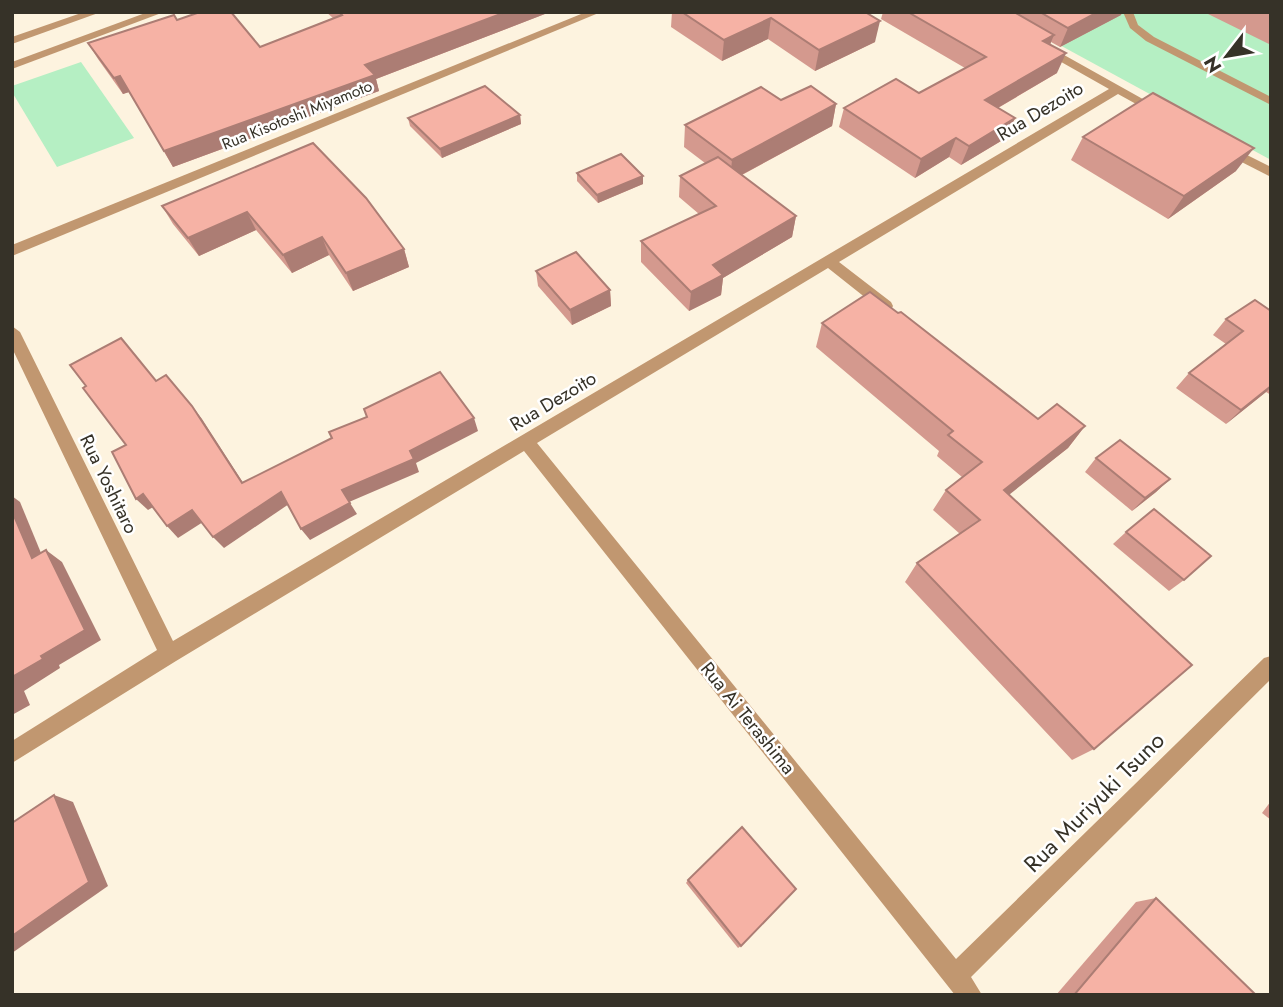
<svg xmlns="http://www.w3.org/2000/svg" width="1283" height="1007" font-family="Jost,sans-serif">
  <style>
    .green { fill: #b5efc3 }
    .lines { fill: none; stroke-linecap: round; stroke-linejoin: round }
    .service { fill: #c19770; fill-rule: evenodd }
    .minor { fill: #c19770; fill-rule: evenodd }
    .wall { fill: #d4998e }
    .shaded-wall { fill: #ac7d74 }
    .building { fill: #f6b2a5; stroke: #ac7d74; stroke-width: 2 }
    .labels { text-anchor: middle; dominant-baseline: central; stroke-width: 5; stroke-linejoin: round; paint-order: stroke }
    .far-street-label { font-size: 16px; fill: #363228; stroke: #fff }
    .street-label { font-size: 19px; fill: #363228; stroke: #fff }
    .near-street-label { font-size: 23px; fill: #363228; stroke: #fff }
  </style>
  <rect width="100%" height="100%" fill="#fdf3df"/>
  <g class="green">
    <polygon points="999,12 1271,12 1271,160"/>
    <polygon points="81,62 134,138 57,167 12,92 12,86"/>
  </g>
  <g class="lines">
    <polygon class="service" points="1123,12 1133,12 1138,25 1154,37 1271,97 1271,105 1146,41 1130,28"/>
    <g class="minor">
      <polygon points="84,12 101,12 12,44 12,37"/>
      <polygon points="148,12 164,12 12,69 12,62"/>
      <polygon points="586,12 601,12 12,256 12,245"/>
      <polygon points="1040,46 1048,46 1166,112 1164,115 1156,115 1118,94 839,262 891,302 893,306 891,310 881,310 828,268 537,443 956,959 1264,658 1271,656 1271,679 971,977 982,995 955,995 524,451 176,661 12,763 12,741 157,650 12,348 12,326 20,332 173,641 1109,89 1040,50"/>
      <polygon points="1225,144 1271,167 1271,177 1220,151 1219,148"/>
    </g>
  </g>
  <g class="wall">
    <polygon points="326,12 550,12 376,79 379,91 173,167 129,92 123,94 98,59 88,43 177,20 260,47 333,18"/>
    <polygon points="672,12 865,12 875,42 815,71 768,39 722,61 671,27"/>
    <polygon points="883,12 1122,12 1121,15 1060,47 1051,42 1050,45 1057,73 998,108 1015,118 1006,138 961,165 949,157 915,178 839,127 844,108 919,93 965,68 881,19"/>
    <polygon points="1204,12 1271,12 1271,45"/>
    <polygon points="781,100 836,104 832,126 742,175 796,216 792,237 723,278 721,295 689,311 641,262 641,241 699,214 679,197 680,176 705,163 684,147 685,125"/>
    <polygon points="520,115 521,124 442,158 410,126 408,118"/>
    <polygon points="1083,137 1236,171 1168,219 1071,160"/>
    <polygon points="313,143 404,249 409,267 353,291 329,255 292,273 256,230 199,256 173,224 162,206"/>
    <polygon points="577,173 643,184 598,203 577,181"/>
    <polygon points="536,271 610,290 611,306 572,325 538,286"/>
    <polygon points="1271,311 1271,395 1266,392 1226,424 1176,388 1189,373 1226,344 1213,335 1226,319"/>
    <polygon points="822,323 1038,419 1085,426 1068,448 1009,494 1094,749 1072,760 905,582 917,563 960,534 933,510 946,490 962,477 937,456 939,451 816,347"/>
    <polygon points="1096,458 1170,479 1156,492 1132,511 1085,472"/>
    <polygon points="1126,532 1184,580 1169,591 1113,544"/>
    <polygon points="1271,801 1271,820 1262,813"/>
    <polygon points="688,880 741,946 738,948 686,883"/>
    <polygon points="1156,898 1256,995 1056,995 1136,902"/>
  </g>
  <g class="shaded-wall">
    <polygon points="506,12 550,12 376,79 379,91 173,167 164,151 365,65"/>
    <polygon points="1098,12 1122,12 1121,15 1060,47 1068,28"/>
    <polygon points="771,18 768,39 722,61 724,40"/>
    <polygon points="880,21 875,42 815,71 819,50"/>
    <polygon points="1054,35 1046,54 1043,41"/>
    <polygon points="1066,53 1057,73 977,120 985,100"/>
    <polygon points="120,76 129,92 123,94 114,78"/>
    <polygon points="836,104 832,126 730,181 732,160"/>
    <polygon points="520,115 521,124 442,158 440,149"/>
    <polygon points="1015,118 1006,138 961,165 969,146"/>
    <polygon points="956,138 949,157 915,178 921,159"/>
    <polygon points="1254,148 1236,171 1168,219 1184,196"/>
    <polygon points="643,176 643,184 598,203 597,195"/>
    <polygon points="247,212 256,230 199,256 188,238"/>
    <polygon points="796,216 792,237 723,278 721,295 689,311 691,292 713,265"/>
    <polygon points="322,237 329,255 292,273 283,255"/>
    <polygon points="404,249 409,267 353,291 346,273"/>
    <polygon points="610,290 611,306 572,325 570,310"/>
    <polygon points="1271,386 1271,387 1266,392 1226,424 1241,410"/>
    <polygon points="192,406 202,419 251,495 242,483"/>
    <polygon points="474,418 478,431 416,463 419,472 349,502 342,490 410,451"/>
    <polygon points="1085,426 1068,448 990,510 1004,490"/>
    <polygon points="1170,479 1156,492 1132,511 1145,498"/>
    <polygon points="281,492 289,504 224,548 213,537"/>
    <polygon points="143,494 155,506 148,510 136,499"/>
    <polygon points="12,496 20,502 48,570 32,558 12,511"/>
    <polygon points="350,503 357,514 310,540 301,529"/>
    <polygon points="192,510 203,522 178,538 167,526"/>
    <polygon points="46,550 62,562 101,640 59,665 60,668 24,691 30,705 12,715 12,677 41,656"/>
    <polygon points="54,795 73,802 108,886 12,953 12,936"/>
  </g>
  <g class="building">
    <polygon points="200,12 231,12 260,47 342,15 339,12 506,12 365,65 375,75 164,151 120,76 114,78 88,43 174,15 177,20"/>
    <polygon points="682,12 865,12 880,21 819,50 771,18 724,40"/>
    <polygon points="908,12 1014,12 1054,35 1043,41 1066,53 985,100 1015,118 969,146 956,138 921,159 844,108 896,79 919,93 986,57"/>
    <polygon points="1040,12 1098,12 1068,28"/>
    <polygon points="485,86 520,115 440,149 408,118"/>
    <polygon points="811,86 836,104 732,160 685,125 761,87 781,100"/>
    <polygon points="1153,93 1254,148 1184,196 1083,137"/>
    <polygon points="313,143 366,198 404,249 346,273 322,237 283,255 247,212 188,238 162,206"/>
    <polygon points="621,154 643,176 597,195 577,173"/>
    <polygon points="718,157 796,216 713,265 723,275 691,292 641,241 716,206 680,176"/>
    <polygon points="576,252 610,290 570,310 536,271"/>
    <polygon points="870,292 898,313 901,312 1038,419 1057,404 1085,426 1004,490 1192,665 1094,749 917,563 980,520 946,490 982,462 948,435 953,431 822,323"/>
    <polygon points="1255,300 1271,311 1271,386 1241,410 1189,373 1243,331 1226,319"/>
    <polygon points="121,338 156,381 166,375 192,406 242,483 332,438 329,432 367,417 364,409 440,372 474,418 410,451 414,459 342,490 350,503 301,529 281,492 213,537 192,510 167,526 143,494 136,499 112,452 126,445 83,388 86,386 70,365"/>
    <polygon points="1120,440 1170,479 1145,498 1096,458"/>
    <polygon points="1154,509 1211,556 1184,580 1126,532"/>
    <polygon points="12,511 32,558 46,550 85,630 41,656 43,659 12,677"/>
    <polygon points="54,795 89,882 12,936 12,823"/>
    <polygon points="742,827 796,889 741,946 688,880"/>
    <polygon points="1156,898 1256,995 1074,995"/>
  </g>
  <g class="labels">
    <g class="far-street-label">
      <text transform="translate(297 115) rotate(-22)">Rua Kisotoshi Miyamoto</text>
    </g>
    <g class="street-label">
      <text transform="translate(1040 111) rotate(-31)">Rua Dezoito</text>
      <text transform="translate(553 401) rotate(-31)">Rua Dezoito</text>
      <text transform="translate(109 484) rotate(64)">Rua Yoshitaro</text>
      <text transform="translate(748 718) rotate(51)">Rua Ai Terashima</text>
    </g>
    <g class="near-street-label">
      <text transform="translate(1094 802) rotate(-45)">Rua Muriyuki Tsuno</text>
    </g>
  </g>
  <rect width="1283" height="1007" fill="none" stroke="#363228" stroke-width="28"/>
  <g transform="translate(1227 56) rotate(239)" stroke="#ffffff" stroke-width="5" paint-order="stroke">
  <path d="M0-5L12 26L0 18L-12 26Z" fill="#363228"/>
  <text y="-10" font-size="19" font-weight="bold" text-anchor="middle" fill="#363228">N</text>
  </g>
</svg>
